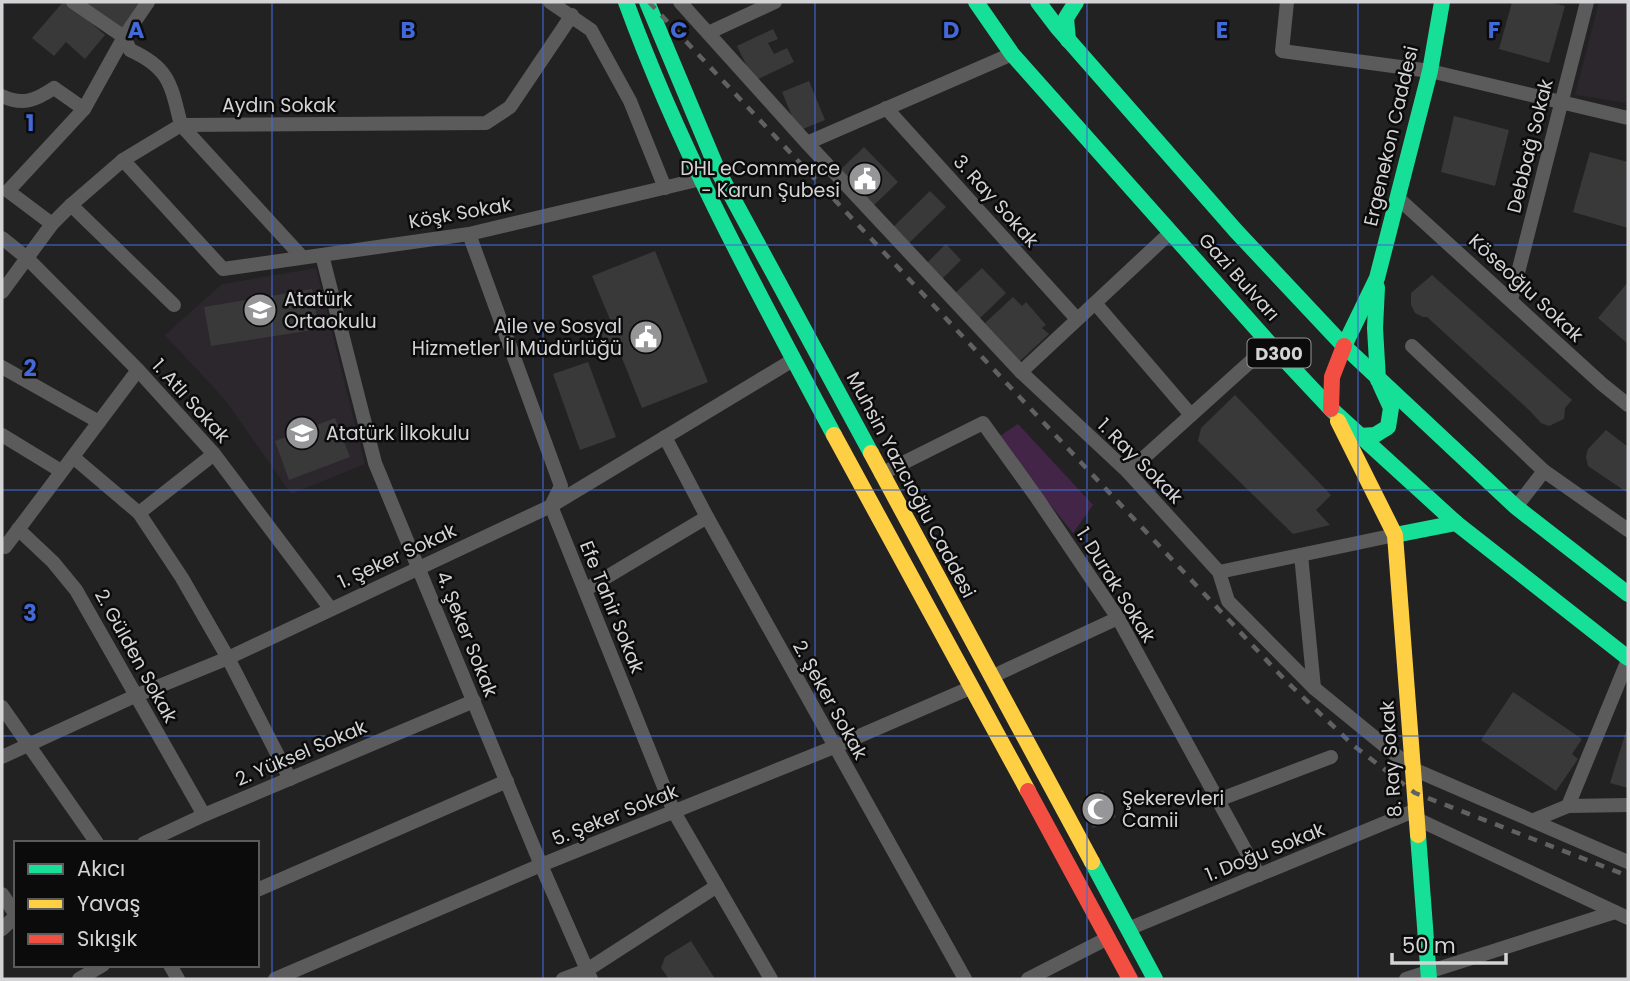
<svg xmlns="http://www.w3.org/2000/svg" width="1630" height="981" font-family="Poppins,sans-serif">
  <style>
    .built { fill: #2c262d }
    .green { fill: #422547 }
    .building { fill: #3a393a }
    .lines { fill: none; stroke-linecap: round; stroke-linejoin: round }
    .street { stroke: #5b5b5b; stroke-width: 14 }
    .fast { stroke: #16e098; stroke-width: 16 }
    .slow { stroke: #ffcf43; stroke-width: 16 }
    .jam { stroke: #f24e42; stroke-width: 16 }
    .rail { stroke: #606161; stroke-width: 4.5; stroke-dasharray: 9 9; stroke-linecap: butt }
    .grid { fill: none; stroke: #4269d7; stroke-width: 2; stroke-opacity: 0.55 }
    .labels { text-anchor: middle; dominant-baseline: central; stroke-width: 5; stroke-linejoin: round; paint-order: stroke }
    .shield { fill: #0c0b0c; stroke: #989799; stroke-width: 2 }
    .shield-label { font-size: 18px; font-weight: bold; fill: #d4d3d5 }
    .street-label { font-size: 19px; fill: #d4d3d5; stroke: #0c0b0c }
    .poi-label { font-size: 19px; fill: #d4d3d5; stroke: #0c0b0c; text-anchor: start }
    .grid-label { font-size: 23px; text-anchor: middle; font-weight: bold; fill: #4269d7; stroke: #0c0b0c; stroke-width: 5; stroke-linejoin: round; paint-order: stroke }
  </style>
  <rect width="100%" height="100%" fill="#232223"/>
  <g class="built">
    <polygon points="1599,2 1628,2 1628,103 1575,95"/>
    <polygon points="316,268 365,464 291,494 226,401 165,335 222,284"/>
  </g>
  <polygon class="green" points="1018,424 1093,505 1073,533 997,438"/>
  <g class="building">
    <polygon points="63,2 67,2 105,35 85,59 66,42 54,56 32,38"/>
    <polygon points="82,2 144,2 122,31"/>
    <polygon points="1512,2 1548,2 1565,6 1549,63 1499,49"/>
    <polygon points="773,29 778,39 768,43 774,54 787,48 794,62 754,81 737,46"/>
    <polygon points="809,81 825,120 798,131 782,92"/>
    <polygon points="1454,116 1509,130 1495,186 1441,172"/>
    <polygon points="864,147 898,182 872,207 839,171"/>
    <polygon points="1590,152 1628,162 1628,228 1573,212"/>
    <polygon points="930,191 946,207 907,245 891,229"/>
    <polygon points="946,244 961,260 941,280 925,265"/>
    <polygon points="655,251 708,382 642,408 618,348 608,352 598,327 611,322 592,276"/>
    <polygon points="982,268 1006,293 978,320 954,294"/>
    <polygon points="1432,275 1572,400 1565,408 1564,419 1549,426 1541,423 1529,410 1427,317 1423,317 1415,313 1411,305 1411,293"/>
    <polygon points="1628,282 1628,344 1598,318"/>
    <polygon points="312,289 319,329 211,346 204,307"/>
    <polygon points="1013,297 1022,306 1026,302 1046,325 1042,328 1049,334 1020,361 985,323"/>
    <polygon points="588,362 616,437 580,450 553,374"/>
    <polygon points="1235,395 1331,495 1316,510 1330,525 1293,534 1198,441 1201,428"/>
    <polygon points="335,418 350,457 289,480 275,441"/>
    <polygon points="1606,430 1628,447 1628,493 1588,466 1586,457 1588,449"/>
    <polygon points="1513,692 1582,739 1572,754 1578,759 1556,791 1481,740"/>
    <polygon points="1628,725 1628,788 1610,783"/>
    <polygon points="1103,790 1116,817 1093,828 1081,802"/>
    <polygon points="691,941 715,979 669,979 661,968 665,957"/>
  </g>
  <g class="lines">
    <g class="street">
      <path d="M73,2l51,35 6,13c40,18 41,35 51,75l121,132"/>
      <polyline points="550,2 591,30 630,101 665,188"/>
      <polyline points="680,2 807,143 1021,372 1128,472 1219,572 1228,601 1314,688 1413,769 1628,862"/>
      <polyline points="1287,2 1282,51 1430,71 1628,118"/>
      <polyline points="708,33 775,2"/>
      <path d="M2,96c21,10 34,4 52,-8l30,21"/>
      <polyline points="886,108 1077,319"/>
      <polyline points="807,143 1012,54"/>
      <polyline points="123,160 223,269 469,234 701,179"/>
      <polyline points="1399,199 1602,384 1628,405"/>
      <polyline points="71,205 174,305"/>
      <polyline points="52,224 8,191 84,109 124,37 148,2"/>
      <polyline points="469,234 561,486 551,506 674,812 771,979"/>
      <polyline points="2,238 27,258 138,370 214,454 330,608"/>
      <polyline points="322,255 375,463 541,865 591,979"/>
      <polyline points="2,292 52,224 71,205 123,160 181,125 486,123 510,107 572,15"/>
      <polyline points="1511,300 1587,2"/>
      <polyline points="1095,303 1191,415"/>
      <polyline points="1412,346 1544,471 1628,530"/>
      <polyline points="2,367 99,422"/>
      <polyline points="1021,372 1171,232"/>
      <polyline points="2,435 61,471"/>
      <polyline points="665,437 707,517 965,979"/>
      <polyline points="73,457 139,513 182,578 228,658 290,779"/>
      <polyline points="1128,472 1270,344"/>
      <polyline points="881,474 983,423 1037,498 1118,618 1259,875"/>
      <polyline points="1516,507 1544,471"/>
      <polyline points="139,513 214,454"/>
      <polyline points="18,529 53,562 76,590 204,815"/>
      <polyline points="2,545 5,547 138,370"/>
      <polyline points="1301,555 1314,688"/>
      <polyline points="1219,572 1395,535"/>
      <polyline points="585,590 707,517"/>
      <polyline points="991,677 1118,618"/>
      <polyline points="2,707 97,843"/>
      <polyline points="2,757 135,696 228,658 551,506 793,360"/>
      <polyline points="1218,800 1331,757"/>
      <polyline points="1568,806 1628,660"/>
      <polyline points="1417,819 1628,918"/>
      <polyline points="1534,820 1568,806 1628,805"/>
      <polyline points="144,843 204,815 474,701"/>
      <polyline points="257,890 507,781"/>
      <polyline points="2,894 16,915"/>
      <polyline points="2,929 16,916"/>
      <polyline points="1128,929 1416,810"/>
      <polyline points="170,965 178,979"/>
      <polyline points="79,979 103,965"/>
      <polyline points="275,979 541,865 834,747 970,688"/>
      <polyline points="563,979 587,970 717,886"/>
      <polyline points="1028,979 1108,938"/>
      <polyline points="1406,979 1615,912"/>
    </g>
    <g class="fast">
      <path d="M626,2c55,151 132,291 208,433"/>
      <polyline points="647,2 718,171 871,453"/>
      <polyline points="976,2 1012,54 1270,344 1331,409 1456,523 1628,658"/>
      <polyline points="1038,2 1057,27 1236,231 1344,346 1516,507 1628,594"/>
      <polyline points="1068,40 1066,18 1076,2"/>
      <polyline points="1377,287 1375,328 1378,380"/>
      <polyline points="1344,346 1377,278 1430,71 1442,2"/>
      <polyline points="1360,436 1375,435 1388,427 1391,408 1380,384"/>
      <polyline points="1395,535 1456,523"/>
      <polyline points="1418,835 1429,979"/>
      <polyline points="1092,862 1155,979"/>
    </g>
    <g class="slow">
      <polyline points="1338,421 1395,535 1418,835"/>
      <polyline points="834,435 1028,791"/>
      <polyline points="871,453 1092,862"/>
    </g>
    <g class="jam">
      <polyline points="1331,409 1332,377 1344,346"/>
      <polyline points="1028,791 1130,979"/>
    </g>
    <polyline class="rail" points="649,2 1286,681 1354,746 1415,793 1628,876"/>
  </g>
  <path class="grid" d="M272,2v977M543,2v977M815,2v977M1087,2v977M1358,2v977M2,245h1626M2,490h1626M2,736h1626"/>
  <defs>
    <symbol id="civic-disc" viewBox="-11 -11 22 22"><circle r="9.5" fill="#969597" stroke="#0c0b0c"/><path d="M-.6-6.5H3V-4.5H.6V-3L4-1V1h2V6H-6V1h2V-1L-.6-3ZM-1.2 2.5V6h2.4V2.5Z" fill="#fff"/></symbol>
    <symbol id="school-disc" viewBox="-11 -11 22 22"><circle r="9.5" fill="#969597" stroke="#0c0b0c"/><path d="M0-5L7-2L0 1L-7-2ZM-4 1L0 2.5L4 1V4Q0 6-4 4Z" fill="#fff"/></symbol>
    <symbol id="mosque-disc" viewBox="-11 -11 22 22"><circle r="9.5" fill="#969597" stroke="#0c0b0c"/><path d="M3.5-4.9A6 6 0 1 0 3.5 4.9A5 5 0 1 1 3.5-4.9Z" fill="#fff"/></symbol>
  </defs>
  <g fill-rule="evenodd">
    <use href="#civic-disc" x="846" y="160" width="38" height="38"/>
    <use href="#school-disc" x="241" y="291" width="38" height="38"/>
    <use href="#civic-disc" x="627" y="318" width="38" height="38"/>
    <use href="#school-disc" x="283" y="414" width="38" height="38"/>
    <use href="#mosque-disc" x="1079" y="790" width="38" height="38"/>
  </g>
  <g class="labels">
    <rect class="shield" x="1247.5" y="338.5" width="63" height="29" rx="5"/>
    <g class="shield-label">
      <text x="1279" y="353">D300</text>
    </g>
    <g class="street-label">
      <text x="279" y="105">Aydın Sokak</text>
      <text transform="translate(1391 136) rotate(-77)">Ergenekon Caddesi</text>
      <text transform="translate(1530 146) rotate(-76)">Debbağ Sokak</text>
      <text transform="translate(996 201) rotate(48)">3. Ray Sokak</text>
      <text transform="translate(460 213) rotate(-10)">Köşk Sokak</text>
      <text transform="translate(1239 277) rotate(48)">Gazi Bulvarı</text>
      <text transform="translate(1526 288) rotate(43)">Köseoğlu Sokak</text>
      <text transform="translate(191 401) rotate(48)">1. Atlı Sokak</text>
      <text transform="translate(1140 461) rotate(45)">1. Ray Sokak</text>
      <text transform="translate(911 485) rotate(62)">Muhsin Yazıcıoğlu Caddesi</text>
      <text transform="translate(397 556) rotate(-25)">1. Şeker Sokak</text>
      <text transform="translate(1116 585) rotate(58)">1. Durak Sokak</text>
      <text transform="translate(612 607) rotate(68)">Efe Tahir Sokak</text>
      <text transform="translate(467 634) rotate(68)">4. Şeker Sokak</text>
      <text transform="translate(136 656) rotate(61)">2. Gülden Sokak</text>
      <text transform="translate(830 700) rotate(61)">2. Şeker Sokak</text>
      <text transform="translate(301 753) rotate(-23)">2. Yüksel Sokak</text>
      <text transform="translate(1391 759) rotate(-94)">8. Ray Sokak</text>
      <text transform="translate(615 815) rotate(-22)">5. Şeker Sokak</text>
      <text transform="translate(1265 852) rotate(-22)">1. Doğu Sokak</text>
    </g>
    <g class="poi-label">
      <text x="840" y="168" text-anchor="end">DHL eCommerce<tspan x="840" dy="22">- Karun Şubesi</tspan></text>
      <text x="284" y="299">Atatürk<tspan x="284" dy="22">Ortaokulu</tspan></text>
      <text x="622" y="326" text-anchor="end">Aile ve Sosyal<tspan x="622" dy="22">Hizmetler İl Müdürlüğü</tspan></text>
      <text x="326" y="433">Atatürk İlkokulu</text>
      <text x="1122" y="798">Şekerevleri<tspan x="1122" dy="22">Camii</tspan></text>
    </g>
  </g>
  <g class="grid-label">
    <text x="136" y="38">A</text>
    <text x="408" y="38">B</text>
    <text x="679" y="38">C</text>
    <text x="951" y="38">D</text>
    <text x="1222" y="38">E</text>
    <text x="1494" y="38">F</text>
    <text x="30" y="131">1</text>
    <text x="30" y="376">2</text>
    <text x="30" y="621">3</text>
  </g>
  <rect width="1630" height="981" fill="none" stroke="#d4d3d5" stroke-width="7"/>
  <rect x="14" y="841" width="245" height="126" fill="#0c0b0c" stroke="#5c5b5c" stroke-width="2"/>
  <rect x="28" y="864" width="35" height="10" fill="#16e098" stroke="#5c5b5c" stroke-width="2"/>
  <text x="77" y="876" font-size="21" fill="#d4d3d5">Akıcı</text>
  <rect x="28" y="899" width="35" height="10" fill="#ffcf43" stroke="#5c5b5c" stroke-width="2"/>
  <text x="77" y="911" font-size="21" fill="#d4d3d5">Yavaş</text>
  <rect x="28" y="934" width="35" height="10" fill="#f24e42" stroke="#5c5b5c" stroke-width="2"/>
  <text x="77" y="946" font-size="21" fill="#d4d3d5">Sıkışık</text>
  <path d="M1392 953v10h114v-10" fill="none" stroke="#d4d3d5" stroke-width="3.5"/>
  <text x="1402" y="953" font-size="21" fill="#d4d3d5" stroke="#0c0b0c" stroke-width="5" paint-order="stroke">50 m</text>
</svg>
